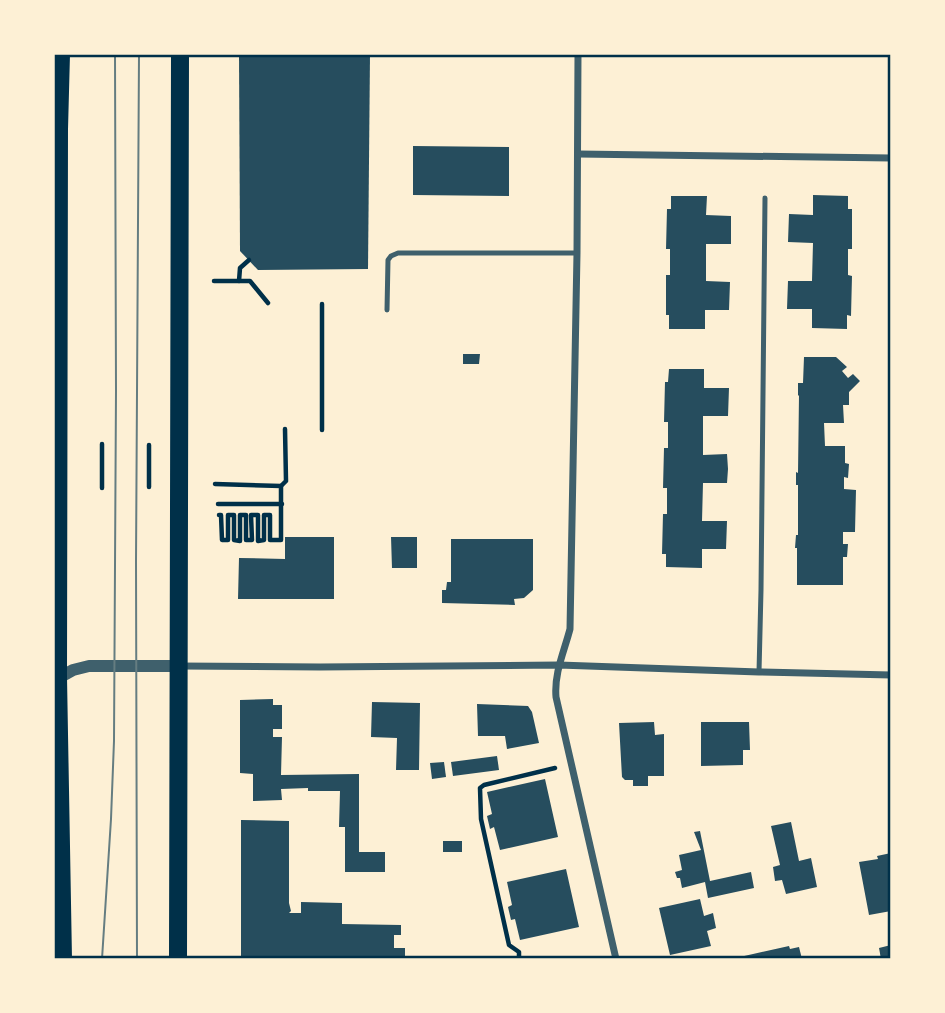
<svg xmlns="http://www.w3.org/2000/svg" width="945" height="1013" font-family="'IBM Plex Serif',serif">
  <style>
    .building { fill: #264d5e }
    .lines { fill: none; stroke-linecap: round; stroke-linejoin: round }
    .path { stroke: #003049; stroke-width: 4.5 }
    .service { stroke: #3f606c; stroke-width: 5 }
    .minor { stroke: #3f606c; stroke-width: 7 }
    .tertiary { stroke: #3f606c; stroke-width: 12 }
    .primary { stroke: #003049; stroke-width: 18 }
    .tram { stroke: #657d81; stroke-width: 2 }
    .neatline { fill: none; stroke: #003049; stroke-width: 2.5 }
  </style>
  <rect width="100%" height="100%" fill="#fdf0d5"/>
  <g class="building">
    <polygon points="239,54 370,54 368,269 258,270 240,251"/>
    <polygon points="413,146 509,147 509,196 413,195"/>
    <polygon points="813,195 848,196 848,209 852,209 852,249 848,249 848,275 852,276 851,316 847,315 847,329 812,328 812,309 787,309 788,281 812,281 813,243 788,242 789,214 813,215"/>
    <polygon points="671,196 707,196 706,215 731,216 731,244 706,244 706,281 730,282 729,310 705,310 705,329 669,329 669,315 666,315 666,275 670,275 670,249 666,249 667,209 671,209"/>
    <polygon points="463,354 480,354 479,364 463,364"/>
    <polygon points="804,357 836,357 847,367 842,371 848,378 853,374 860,381 849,392 849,405 843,405 844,423 824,423 825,446 845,446 845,463 849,464 848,478 844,477 844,489 856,490 855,532 843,532 843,544 848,544 847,557 843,557 843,585 797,585 797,548 795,548 796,535 798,535 798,485 796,485 796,472 798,473 799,395 798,396 798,383 803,383"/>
    <polygon points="669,369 704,369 704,388 729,388 728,416 703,416 703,455 727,454 728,469 727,483 703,483 702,521 727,521 726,549 702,549 702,568 666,567 666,554 662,554 663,514 667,514 667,488 663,488 664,448 668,448 668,422 664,422 665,382 668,382"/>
    <polygon points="285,537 334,537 334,599 238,599 239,558 285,559"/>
    <polygon points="391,537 417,537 417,568 392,568"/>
    <polygon points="451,539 533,539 533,590 524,598 514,599 515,605 442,603 442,590 446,590 447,582 451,582"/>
    <polygon points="273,699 273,705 282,705 282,729 273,729 273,737 282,737 281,775 359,774 359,852 385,852 385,872 345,872 345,827 339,827 340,791 308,791 308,788 281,789 282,800 253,801 253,774 240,773 240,700"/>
    <polygon points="372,702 420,703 419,770 396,770 397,738 371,737"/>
    <polygon points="477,704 528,706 532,712 539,743 507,749 505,736 478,736"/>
    <polygon points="654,722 655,735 664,734 664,776 648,776 648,786 633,786 633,780 625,780 622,777 619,723"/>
    <polygon points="701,722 749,722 750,750 743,750 743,765 701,766"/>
    <polygon points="497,756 499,770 453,776 451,762"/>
    <polygon points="444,762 446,777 432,779 430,763"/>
    <polygon points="545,779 558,837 500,850 494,827 490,829 487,816 492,814 487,792"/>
    <polygon points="241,820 289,821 289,903 291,911 289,913 301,913 301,902 342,903 342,924 401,925 401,935 394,935 394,948 405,948 405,959 241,959"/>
    <polygon points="791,822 799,861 811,858 817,887 786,894 782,880 775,881 773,867 780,865 771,826"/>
    <polygon points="700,831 710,881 751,872 754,888 708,898 705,882 682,888 680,878 677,878 675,872 682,870 679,855 701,850 694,832"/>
    <rect x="443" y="841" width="19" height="11"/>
    <polygon points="891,853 891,911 869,915 859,862 878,859 877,856"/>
    <polygon points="566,869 579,927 520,940 515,919 511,920 508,907 512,905 507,882"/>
    <polygon points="700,899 704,916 713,913 716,928 707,931 711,946 670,955 659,908"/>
    <polygon points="891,945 891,959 881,959 879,948"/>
    <polygon points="789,946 790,949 799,947 802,959 731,959"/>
  </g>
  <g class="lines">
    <g class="path">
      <polyline points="214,281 250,281 268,303"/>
      <polyline points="239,281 240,268 249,260"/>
      <polyline points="322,430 322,304"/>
      <polyline points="215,484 281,486 281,540 270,540 270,515 264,515 264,540 258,541 258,515 251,515 252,540 246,540 246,515 240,515 240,541 234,540 234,515 228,515 228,540 222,540 221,515 219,515"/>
      <polyline points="281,486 286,481 285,429"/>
      <polyline points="149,487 149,445"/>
      <polyline points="102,488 102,444"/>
      <polyline points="218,504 282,504"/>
      <polyline points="519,959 519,952 509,945 481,819 480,788 484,785 555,768"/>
    </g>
    <g class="service">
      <polyline points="387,310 388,260 391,256 398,253 577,253"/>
      <polyline points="759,672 761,590 765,198"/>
    </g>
    <g class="minor">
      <path d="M578,54l-1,199 -7,376c-6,23 -16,44 -14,68l60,262"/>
      <polyline points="578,154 891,158"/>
      <polyline points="179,666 320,667 559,665 759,672 891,675"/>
    </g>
    <polyline class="tertiary" points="55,680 73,670 89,666 179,666"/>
    <g class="primary">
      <polyline points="61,54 59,129 58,677 63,959"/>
      <polyline points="178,959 180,54"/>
    </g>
    <g class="tram">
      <polyline points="102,959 111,819 114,741 116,391 115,54"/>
      <polyline points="137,959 136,561 139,54"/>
    </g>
  </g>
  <rect width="945" height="1013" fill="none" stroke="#fdf0d5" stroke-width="112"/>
  <rect x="56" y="56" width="833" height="901" class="neatline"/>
</svg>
